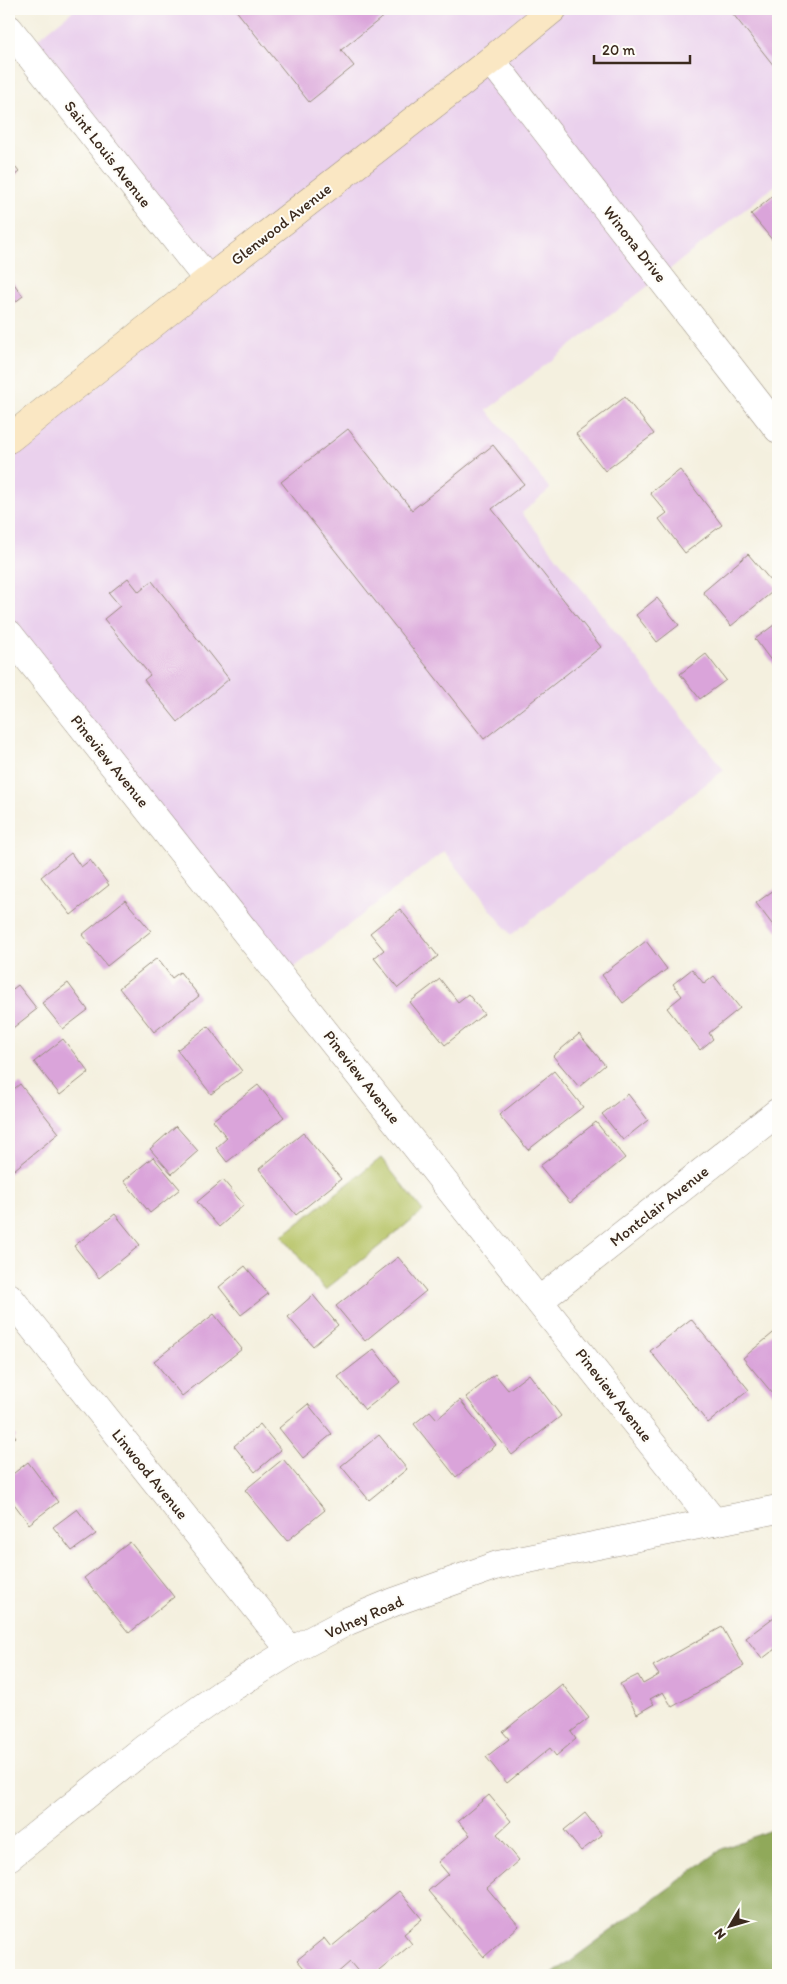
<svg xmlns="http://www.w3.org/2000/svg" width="787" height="1984" font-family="Itim,sans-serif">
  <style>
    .built { fill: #ead1ed }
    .green { fill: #b6c365; stroke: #787642 }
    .forest { fill: #90a95a; stroke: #666a3c }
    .building { fill: #daa4da }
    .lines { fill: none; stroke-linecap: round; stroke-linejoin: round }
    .street-casing { stroke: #988d7e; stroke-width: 29 }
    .secondary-casing { stroke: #988d7e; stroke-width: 29 }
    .street { stroke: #fff; stroke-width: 28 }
    .secondary { stroke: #fae7c3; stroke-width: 28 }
    .labels { text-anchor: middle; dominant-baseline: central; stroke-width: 4; stroke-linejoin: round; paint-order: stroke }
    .street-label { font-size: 16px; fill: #3b2a1e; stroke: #fdfcf7 }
  </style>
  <rect width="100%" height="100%" fill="#fdfcf7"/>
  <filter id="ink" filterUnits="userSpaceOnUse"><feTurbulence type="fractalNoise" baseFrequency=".02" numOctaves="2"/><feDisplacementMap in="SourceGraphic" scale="10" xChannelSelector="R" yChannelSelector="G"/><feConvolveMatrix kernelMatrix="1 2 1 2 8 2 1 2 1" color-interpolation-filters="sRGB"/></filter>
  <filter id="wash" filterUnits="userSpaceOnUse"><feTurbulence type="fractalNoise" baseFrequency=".0096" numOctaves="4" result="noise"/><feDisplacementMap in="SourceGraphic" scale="20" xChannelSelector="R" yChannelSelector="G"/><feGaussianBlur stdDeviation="1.12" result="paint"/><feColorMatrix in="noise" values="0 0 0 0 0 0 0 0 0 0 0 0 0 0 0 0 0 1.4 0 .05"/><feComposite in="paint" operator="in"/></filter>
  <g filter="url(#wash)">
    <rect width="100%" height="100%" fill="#f4f0df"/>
    <polygon class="built" points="75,9 778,9 778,183 660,277 487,410 550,489 522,513 724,770 511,935 444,851 282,977 9,634 9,439 208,280 25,49"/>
    <polygon class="green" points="381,1158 423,1211 325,1290 282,1236"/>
    <polygon class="forest" points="778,1827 778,1975 551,1975 722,1849"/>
    <g id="blocks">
      <g class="building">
        <polygon points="235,9 386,9 389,12 341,50 354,66 309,102"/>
        <polygon points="729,9 778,9 778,71"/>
        <polygon points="9,159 19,172 9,180"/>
        <polygon points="778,192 778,247 751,214"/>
        <polygon points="9,277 23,296 9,307"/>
        <polygon points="625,397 654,434 605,471 576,434"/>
        <polygon points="348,429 412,510 493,445 524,484 492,509 601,647 484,739 281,482"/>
        <polygon points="680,470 722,525 685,553 659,519 667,513 650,493"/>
        <polygon points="748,554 777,588 731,626 703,592"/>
        <polygon points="128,578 139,592 152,581 229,679 178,722 144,680 150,675 104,619 120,606 109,593"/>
        <polygon points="657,598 679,625 657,642 636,615"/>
        <polygon points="778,622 778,670 755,639"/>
        <polygon points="706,654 726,680 700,699 680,674"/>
        <polygon points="71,853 81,867 90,860 109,885 71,915 41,877"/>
        <polygon points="778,887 778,932 756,903"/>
        <polygon points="125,900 151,931 107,966 82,935"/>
        <polygon points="400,909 438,956 398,988 374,958 384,950 370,933"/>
        <polygon points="646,941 667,969 623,1003 602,975"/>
        <polygon points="157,958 172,978 180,972 199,996 154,1032 119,988"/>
        <polygon points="692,969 704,984 714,976 740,1008 709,1033 713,1039 700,1050 667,1008 682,996 673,984"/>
        <polygon points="440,979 458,1002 468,994 484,1014 445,1045 410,1002"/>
        <polygon points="68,983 88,1010 63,1029 42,1003"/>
        <polygon points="18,985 37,1009 9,1031 9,992"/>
        <polygon points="208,1026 242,1071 211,1094 177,1050"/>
        <polygon points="579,1034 605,1065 579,1087 553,1056"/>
        <polygon points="63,1039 89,1072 60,1095 34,1062"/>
        <polygon points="554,1071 583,1107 528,1150 499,1115"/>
        <polygon points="20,1084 59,1133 9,1174 9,1093"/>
        <polygon points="258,1085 284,1117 227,1162 216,1148 227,1138 213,1120"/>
        <polygon points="628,1094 648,1120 623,1140 602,1114"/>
        <polygon points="596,1122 625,1158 570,1203 540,1166"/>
        <polygon points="176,1126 198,1151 172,1174 150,1149"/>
        <polygon points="303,1133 341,1179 296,1215 259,1169"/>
        <polygon points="153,1157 180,1189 150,1213 124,1181"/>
        <polygon points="223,1180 244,1205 219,1227 197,1202"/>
        <polygon points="115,1214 140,1245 99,1278 74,1246"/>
        <polygon points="398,1257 426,1291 365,1341 336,1306"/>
        <polygon points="245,1266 268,1294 241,1315 219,1287"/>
        <polygon points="313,1295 338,1325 313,1346 288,1317"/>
        <polygon points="214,1314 242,1349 182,1396 154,1361"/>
        <polygon points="691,1319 749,1390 708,1423 650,1351"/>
        <polygon points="778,1329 778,1400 743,1358"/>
        <polygon points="374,1349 400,1382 365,1410 338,1377"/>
        <polygon points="495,1374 508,1390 529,1374 561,1416 512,1455 466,1397"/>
        <polygon points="460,1400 496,1445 456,1477 414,1424 430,1411 437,1419"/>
        <polygon points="308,1404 332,1434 303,1458 279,1428"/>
        <polygon points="260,1424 281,1450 255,1472 234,1446"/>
        <polygon points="9,1428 16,1437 9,1443"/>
        <polygon points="379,1435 407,1469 369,1500 341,1466"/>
        <polygon points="283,1459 325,1510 287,1541 245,1490"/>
        <polygon points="28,1462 58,1502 29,1524 9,1497 9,1477"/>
        <polygon points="77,1509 96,1534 72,1551 53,1527"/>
        <polygon points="130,1542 174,1597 129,1633 84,1578"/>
        <polygon points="778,1614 778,1654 775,1649 762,1659 746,1638"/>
        <polygon points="722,1627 744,1666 672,1707 663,1692 650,1699 654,1704 637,1714 620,1684 638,1675 643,1684 659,1675 653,1666"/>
        <polygon points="562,1684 589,1718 571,1732 576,1739 556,1756 550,1748 507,1783 486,1757 509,1739 503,1732"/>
        <polygon points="489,1795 511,1821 497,1834 519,1860 487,1888 519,1926 484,1957 428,1891 448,1874 438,1862 470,1835 458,1821"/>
        <polygon points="585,1813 602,1835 581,1851 564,1830"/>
        <polygon points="399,1891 422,1919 404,1934 412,1944 374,1975 361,1975 350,1962 335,1975 310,1975 297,1960 324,1938 331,1947"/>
      </g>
    </g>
  </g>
  <g filter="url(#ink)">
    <use href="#blocks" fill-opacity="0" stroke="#988d7e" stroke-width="1"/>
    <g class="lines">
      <defs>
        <g id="street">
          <polyline points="9,29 208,280"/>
          <polyline points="491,60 778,429"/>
          <polyline points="9,634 714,1522"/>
          <polyline points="9,1297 291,1651"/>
          <polyline points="540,1300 778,1112"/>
          <polyline points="9,1857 145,1748 223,1693 291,1651 348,1621 394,1602 498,1565 778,1509"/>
        </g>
        <polyline id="secondary" points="9,439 208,280 491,60 553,9"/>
      </defs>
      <use href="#street" class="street-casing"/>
      <use href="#secondary" class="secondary-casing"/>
      <use href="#street" class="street"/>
      <use href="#secondary" class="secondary"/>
    </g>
  </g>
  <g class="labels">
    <g class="street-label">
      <text transform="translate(108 154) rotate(52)">Saint Louis Avenue</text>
      <text transform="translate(281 224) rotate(-38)">Glenwood Avenue</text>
      <text transform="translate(635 244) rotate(52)">Winona Drive</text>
      <text transform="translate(110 761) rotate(51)">Pineview Avenue</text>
      <text transform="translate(362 1077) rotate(52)">Pineview Avenue</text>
      <text transform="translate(659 1206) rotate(-38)">Montclair Avenue</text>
      <text transform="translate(614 1395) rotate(52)">Pineview Avenue</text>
      <text transform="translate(150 1474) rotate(51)">Linwood Avenue</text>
      <text transform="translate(364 1617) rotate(-24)">Volney Road</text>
    </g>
  </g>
  <rect width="787" height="1984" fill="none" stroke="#fdfcf7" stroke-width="30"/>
  <g transform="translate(730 1926) rotate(232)" stroke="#fdfcf7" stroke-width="4" paint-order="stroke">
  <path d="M0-4L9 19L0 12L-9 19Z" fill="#3b2a1e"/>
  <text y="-8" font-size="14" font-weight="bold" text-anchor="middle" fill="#3b2a1e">N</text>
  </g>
  <path d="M594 55v8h96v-8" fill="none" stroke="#3b2a1e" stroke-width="2.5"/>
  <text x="602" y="55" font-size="15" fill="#3b2a1e" stroke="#fdfcf7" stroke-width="4" paint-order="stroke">20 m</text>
</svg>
